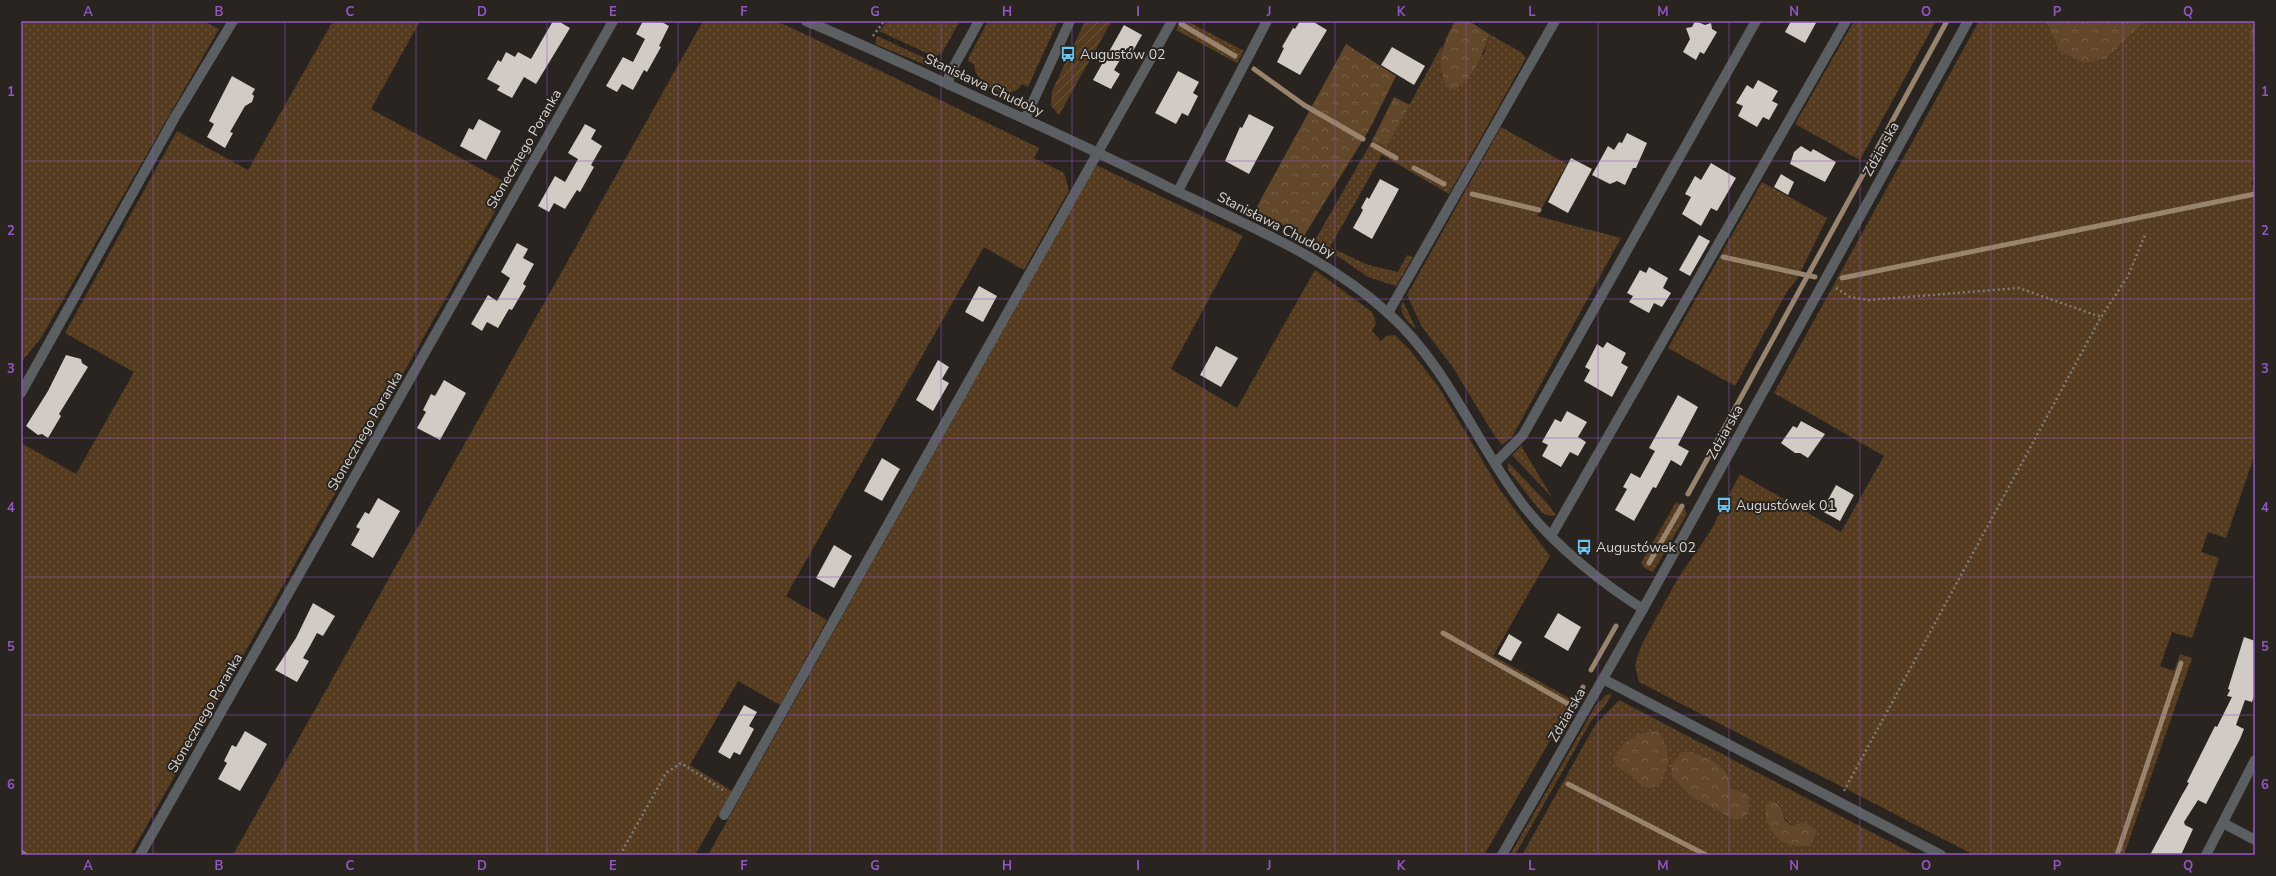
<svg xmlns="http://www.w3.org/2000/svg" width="2276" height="876" font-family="'Nunito Sans',sans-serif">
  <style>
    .grass { fill: url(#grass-dots); fill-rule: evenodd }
    .forest { fill: url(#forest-crowns) }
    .garden { fill: url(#garden-furrows) }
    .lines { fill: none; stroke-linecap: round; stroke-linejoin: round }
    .stream { stroke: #98836d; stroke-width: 5 }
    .building { fill: #d2cbc4 }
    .path { stroke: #807c78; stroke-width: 2.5; stroke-dasharray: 2 3; stroke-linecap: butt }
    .lane { stroke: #5b5f61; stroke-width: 10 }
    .street { stroke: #5b5f61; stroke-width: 10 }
    .grid { fill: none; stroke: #9256c3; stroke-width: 1; stroke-opacity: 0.55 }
    .labels { text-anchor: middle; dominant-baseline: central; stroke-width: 4; stroke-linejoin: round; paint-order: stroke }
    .poi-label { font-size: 14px; fill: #d7d4d0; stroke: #29241f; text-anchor: start }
    .street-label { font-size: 14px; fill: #d7d4d0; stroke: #29241f }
    .neatline { fill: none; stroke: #9256c3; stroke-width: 1.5 }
    .grid-label { font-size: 13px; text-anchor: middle; font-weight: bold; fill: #9256c3 }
  </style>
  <defs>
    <pattern id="grass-dots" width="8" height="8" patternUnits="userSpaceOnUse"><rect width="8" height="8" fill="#553b1f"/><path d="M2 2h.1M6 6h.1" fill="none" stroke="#6d563e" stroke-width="1.8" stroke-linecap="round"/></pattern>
    <pattern id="forest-crowns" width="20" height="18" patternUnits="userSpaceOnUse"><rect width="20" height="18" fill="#62472a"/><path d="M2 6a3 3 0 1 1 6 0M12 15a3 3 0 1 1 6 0" fill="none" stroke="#786148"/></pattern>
    <pattern id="garden-furrows" width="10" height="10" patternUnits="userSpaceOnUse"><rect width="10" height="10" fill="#553b1f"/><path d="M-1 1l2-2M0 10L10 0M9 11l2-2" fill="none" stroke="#6d563e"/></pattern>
  </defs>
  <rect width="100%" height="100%" fill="#29241f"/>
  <g class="grass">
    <polygon points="21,21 203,21 219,29 41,338 21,362"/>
    <polygon points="333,21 420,21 371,109 510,185 130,855 21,855 21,443 76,474 134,372 65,333 177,131 248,170"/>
    <polygon points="703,21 775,21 792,28 1039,148 1034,158 1064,173 1069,190 1024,270 984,247 786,596 827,620 780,705 738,681 690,765 732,791 695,855 233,855"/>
    <polygon points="888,21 960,21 942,53 935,57 879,31"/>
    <path d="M988,21h70l-30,66 -6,-3c-13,22 -48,-1 -48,-20l-6,-3 1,-4z"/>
    <polygon points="1181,21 1187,21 1244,51 1237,63 1176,30"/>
    <polygon points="1854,21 1936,21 1860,160 1795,124"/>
    <polygon points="1979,21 2046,21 2059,51 2107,58 2145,21 2255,21 2249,33 2255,64 2255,176 2251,185 2255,184 2255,454 2226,538 2208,532 2201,552 2219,558 2192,638 2172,632 2160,666 2174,671 2180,654 2192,658 2124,855 1974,855 1639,682 1635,665 1641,646 1678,578 1710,532 1740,474 1841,532 1884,456 1774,393"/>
    <polygon points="1489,34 1521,52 1526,58 1449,194 1382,155 1330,247 1368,265 1398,272 1407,255 1413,257 1396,286 1368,277 1342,259 1314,242 1372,141 1387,146 1442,45 1441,77 1484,54"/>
    <polygon points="877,36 940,65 928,66 875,44"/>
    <polygon points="1501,127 1567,164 1537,216 1621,238 1512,437 1502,445 1494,435 1452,366 1422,327 1407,295"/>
    <polygon points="1096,165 1243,236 1171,369 1237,408 1315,270 1372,312 1376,323 1372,331 1381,341 1386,336 1395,335 1409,349 1438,386 1500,490 1550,556 1493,656 1571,699 1563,718 1484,855 708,855"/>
    <polygon points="1762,182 1827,218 1797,279 1788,290 1735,386 1668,348"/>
    <path d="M1403,301l13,28c-8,-8 -19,-16 -13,-28z"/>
    <polygon points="1522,445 1523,449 1552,497 1512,455"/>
    <polygon points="1508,462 1547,503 1556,515 1551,516 1542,513 1508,470"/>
    <polygon points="1676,502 1684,507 1687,514 1653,572 1643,567 1641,563"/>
    <polygon points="1612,694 1605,706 1591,721 1515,855 1510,855 1596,705 1606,695"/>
    <path d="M1619,700l296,155h-393l73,-130zM1692,751c17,7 41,15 38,37l15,5 -11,27 -44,-24 -18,-19 9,-25zM1781,808c9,30 16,7 37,22l-8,17c-24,-2 -28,-5 -43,-23z"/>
  </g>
  <g class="forest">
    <path d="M1455,21h14l20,13c-6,23 -15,41 -34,56l-7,-2c-15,-23 -5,-45 7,-67z"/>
    <polygon points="2046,21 2145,21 2107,58 2084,63 2059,51"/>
    <polygon points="2255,21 2255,64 2249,33"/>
    <polygon points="1346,44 1396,76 1369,130 1304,236 1255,210"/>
    <polygon points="1394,97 1410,105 1387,146 1372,141"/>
    <path d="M1652,731l7,1c12,21 12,31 1,52l-9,4 -9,-1 -7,-9 -19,-12 -2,-8c9,-17 19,-23 38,-27z"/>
    <path d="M1691,751c18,7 41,15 39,37l15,5 4,5v14l-7,7 -8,1 -44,-24 -18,-19 -1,-12 10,-13z"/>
    <path d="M1774,801l7,7 4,13 6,4 14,-2 13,7 -8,17c-6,-1 -14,0 -19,-2 -18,-5 -30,-25 -24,-42z"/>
  </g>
  <polygon class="garden" points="1085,21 1111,22 1059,115 1051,106 1052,91"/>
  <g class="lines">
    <g class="stream">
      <polyline points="1181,24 1235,56"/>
      <polyline points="1254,69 1304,105 1363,139"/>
      <polyline points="1373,145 1396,158"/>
      <polyline points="1414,168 1444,184"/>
      <polyline points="1472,194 1539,210"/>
      <polyline points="1723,257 1815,277"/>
      <polyline points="1842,278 2255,194"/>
      <polyline points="1716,443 1947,21"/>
      <polyline points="1688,494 1709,456"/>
      <polyline points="1649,563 1682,506"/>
      <polyline points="1443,633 1570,705 1577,698 1583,687"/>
      <polyline points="1591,670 1616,626"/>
      <polyline points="1568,784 1706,855"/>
      <polyline points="21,852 25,855"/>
      <polyline points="2117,855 2181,663"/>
    </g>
  </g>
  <g class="building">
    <polygon points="553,21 558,21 570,28 536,84 524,77 512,98 497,90 500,86 487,79 498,60 501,62 506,52 515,57 518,52 531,59"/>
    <polygon points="643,21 660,21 669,26 659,46 661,47 647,72 644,70 633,90 622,84 617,92 606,86 623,57 633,62 645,39 636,34"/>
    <polygon points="1300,21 1312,21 1327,30 1300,75 1277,62 1284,48 1282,47 1293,28 1295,29"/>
    <polygon points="1695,21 1705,25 1711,23 1712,29 1717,32 1704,54 1700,52 1696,60 1683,52 1690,39 1686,28 1692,27"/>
    <polygon points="1791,21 1817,21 1805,43 1785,32"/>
    <polygon points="1124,25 1142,35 1133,51 1127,48 1114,70 1120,74 1111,89 1093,80"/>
    <polygon points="1392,47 1425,66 1414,85 1381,65"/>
    <polygon points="1178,71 1199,82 1193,93 1198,96 1188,116 1182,113 1176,124 1155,113"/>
    <polygon points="232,76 255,89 252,94 254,96 252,102 245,106 230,132 233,133 225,148 207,137 214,124 209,121"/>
    <polygon points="1758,80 1778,91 1772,101 1778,104 1769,120 1763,117 1757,127 1738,116 1743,106 1736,103 1747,85 1753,89"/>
    <polygon points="1249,114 1274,127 1249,174 1225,161 1240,127 1242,128"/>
    <polygon points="479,119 501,131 486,160 460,146 469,128 473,130"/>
    <polygon points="585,124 596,130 591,139 602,146 591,165 594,167 580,192 577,190 565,209 554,203 549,212 538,206 555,176 565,182 578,159 568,153"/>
    <polygon points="1627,133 1647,143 1636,168 1633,168 1625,185 1617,181 1610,184 1592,175 1608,146 1614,150 1619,142 1622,143"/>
    <polygon points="1801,146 1811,152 1813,149 1836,162 1825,182 1790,164 1794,152"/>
    <polygon points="1571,158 1592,169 1568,213 1548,202"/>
    <polygon points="1711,163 1736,178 1717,211 1711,208 1701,226 1682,214 1691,197 1685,194 1695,176 1701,180"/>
    <polygon points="1781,174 1794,182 1788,195 1774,187"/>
    <polygon points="1380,179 1399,189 1372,239 1353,228 1363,210 1361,208 1367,197 1369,199"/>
    <polygon points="1699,235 1710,241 1690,276 1679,270"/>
    <polygon points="517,243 528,249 523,258 534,264 523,284 526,286 512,310 509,309 498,328 487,322 482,331 471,324 488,295 497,301 510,278 501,272"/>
    <polygon points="1649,267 1668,278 1663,288 1671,293 1662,307 1654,303 1649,313 1629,302 1633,296 1627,293 1640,270 1646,273"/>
    <polygon points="979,286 997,296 983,322 965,312"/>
    <polygon points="1607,342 1626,353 1621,363 1628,367 1612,397 1584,381 1590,370 1585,367 1591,356 1597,344 1603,348"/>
    <polygon points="1216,346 1238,358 1221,387 1200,375"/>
    <polygon points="66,355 81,359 82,363 88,367 59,414 61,416 48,438 42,434 38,435 26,426 48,391"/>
    <polygon points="938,360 949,367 942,379 949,383 933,411 916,400"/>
    <polygon points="444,380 466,393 440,440 417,428 426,412 423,410 431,394 435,396"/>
    <polygon points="1678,395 1698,407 1678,445 1689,451 1681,466 1671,460 1656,488 1653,487 1634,521 1615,510 1627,489 1623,487 1631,473 1640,478 1655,451 1649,448"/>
    <polygon points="1567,411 1587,422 1578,437 1586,442 1578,456 1570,452 1561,467 1542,456 1548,445 1542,442 1555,419 1561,422"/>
    <polygon points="1801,421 1825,434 1808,458 1800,453 1795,453 1781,443 1793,426 1797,428"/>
    <polygon points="882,458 900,469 882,501 864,491"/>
    <polygon points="1836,485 1854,495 1840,521 1822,511"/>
    <polygon points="378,498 400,511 373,558 351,545 360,529 356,527 365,512 369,514"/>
    <polygon points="834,545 852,556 834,588 816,578"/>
    <polygon points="313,603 335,616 323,636 317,633 310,646 303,658 309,661 297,682 275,670 296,638"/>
    <polygon points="1558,613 1581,627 1568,651 1544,637"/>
    <polygon points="1509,634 1522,642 1511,661 1498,654"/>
    <polygon points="2244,637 2255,641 2255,693 2252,702 2245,700 2236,725 2244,729 2240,739 2206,804 2198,800 2184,822 2185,825 2193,829 2181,855 2150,855 2182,795 2189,783 2187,782 2215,726 2217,727 2232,697 2227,696 2230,690 2228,689"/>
    <polygon points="744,705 757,712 749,726 754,729 740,755 734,752 730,759 718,752"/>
    <polygon points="245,731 267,744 240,791 218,779 227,763 224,761 232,745 236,747"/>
  </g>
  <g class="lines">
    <g class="path">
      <polyline points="873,36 884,21"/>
      <polyline points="1836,288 1850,297 1869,300 2019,288 2101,317"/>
      <polyline points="1844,791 2101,317 2128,276 2145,235"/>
      <polyline points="620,855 666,773 681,763 723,790"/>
    </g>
    <g class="lane">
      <polyline points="949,85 949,75 979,21"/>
      <polyline points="1025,119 1070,21"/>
      <polyline points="1178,191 1267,21"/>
      <polyline points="1388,313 1555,21"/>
      <polyline points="21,393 175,117 233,21"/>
      <polyline points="1551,536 1846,21"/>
      <polyline points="724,815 1172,21"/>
    </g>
    <g class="street">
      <path d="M806,21c54,22 106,47 159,71 69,31 137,62 205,96 76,37 155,68 218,125 61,54 89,134 139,197 30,37 76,74 116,99"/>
      <polyline points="1495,463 1523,435 1756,21"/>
      <polyline points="1603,679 1941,855"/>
      <polyline points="2223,823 2255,840"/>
      <polyline points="140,855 613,21"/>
      <polyline points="1502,855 1643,609 1968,21"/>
      <polyline points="2206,855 2255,760"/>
    </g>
  </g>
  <path class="grid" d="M153,21v834M285,21v834M416,21v834M547,21v834M678,21v834M810,21v834M941,21v834M1072,21v834M1204,21v834M1335,21v834M1466,21v834M1598,21v834M1729,21v834M1860,21v834M1991,21v834M2123,21v834M21,161h2234M21,299h2234M21,438h2234M21,577h2234M21,715h2234"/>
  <defs>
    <symbol id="bus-bare" viewBox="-9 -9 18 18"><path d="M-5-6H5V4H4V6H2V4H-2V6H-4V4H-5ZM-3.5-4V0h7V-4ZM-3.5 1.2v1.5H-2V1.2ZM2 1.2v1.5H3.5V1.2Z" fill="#6bc3f2" stroke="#29241f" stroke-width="2.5" paint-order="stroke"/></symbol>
  </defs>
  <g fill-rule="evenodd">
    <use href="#bus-bare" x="1057" y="43" width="22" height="22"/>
    <use href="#bus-bare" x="1713" y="494" width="22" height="22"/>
    <use href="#bus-bare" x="1573" y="536" width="22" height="22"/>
  </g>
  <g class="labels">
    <g class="poi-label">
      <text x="1080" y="54">Augustów 02</text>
      <text x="1736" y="505">Augustówek 01</text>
      <text x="1596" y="547">Augustówek 02</text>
    </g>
    <g class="street-label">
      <text transform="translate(984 85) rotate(25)">Stanisława Chudoby</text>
      <text transform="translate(524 149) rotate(-60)">Słonecznego Poranka</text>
      <text transform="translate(1881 149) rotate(-61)">Zdziarska</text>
      <text transform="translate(1276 225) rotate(27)">Stanisława Chudoby</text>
      <text transform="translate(365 431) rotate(-60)">Słonecznego Poranka</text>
      <text transform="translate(1725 432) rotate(-61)">Zdziarska</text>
      <text transform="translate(205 713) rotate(-60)">Słonecznego Poranka</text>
      <text transform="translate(1567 715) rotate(-60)">Zdziarska</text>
    </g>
  </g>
  <rect width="2276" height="876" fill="none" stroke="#29241f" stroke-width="44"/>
  <rect x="22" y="22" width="2232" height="832" class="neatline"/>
  <g class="grid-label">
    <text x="88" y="16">A</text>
    <text x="219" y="16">B</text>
    <text x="350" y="16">C</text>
    <text x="482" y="16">D</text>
    <text x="613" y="16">E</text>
    <text x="744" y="16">F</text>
    <text x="875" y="16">G</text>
    <text x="1007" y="16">H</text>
    <text x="1138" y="16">I</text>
    <text x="1269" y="16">J</text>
    <text x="1401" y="16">K</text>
    <text x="1532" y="16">L</text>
    <text x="1663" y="16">M</text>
    <text x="1794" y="16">N</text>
    <text x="1926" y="16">O</text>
    <text x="2057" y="16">P</text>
    <text x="2188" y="16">Q</text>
    <text x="11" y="96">1</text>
    <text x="2265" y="96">1</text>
    <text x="11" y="235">2</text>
    <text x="2265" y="235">2</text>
    <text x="11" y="373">3</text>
    <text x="2265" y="373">3</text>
    <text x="11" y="512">4</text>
    <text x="2265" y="512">4</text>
    <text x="11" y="651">5</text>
    <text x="2265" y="651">5</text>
    <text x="11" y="789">6</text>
    <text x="2265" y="789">6</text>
    <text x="88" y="870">A</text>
    <text x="219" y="870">B</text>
    <text x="350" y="870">C</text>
    <text x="482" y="870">D</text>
    <text x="613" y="870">E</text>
    <text x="744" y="870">F</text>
    <text x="875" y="870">G</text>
    <text x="1007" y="870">H</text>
    <text x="1138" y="870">I</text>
    <text x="1269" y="870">J</text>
    <text x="1401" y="870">K</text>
    <text x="1532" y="870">L</text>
    <text x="1663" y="870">M</text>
    <text x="1794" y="870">N</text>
    <text x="1926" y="870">O</text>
    <text x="2057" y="870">P</text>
    <text x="2188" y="870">Q</text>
  </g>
</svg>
